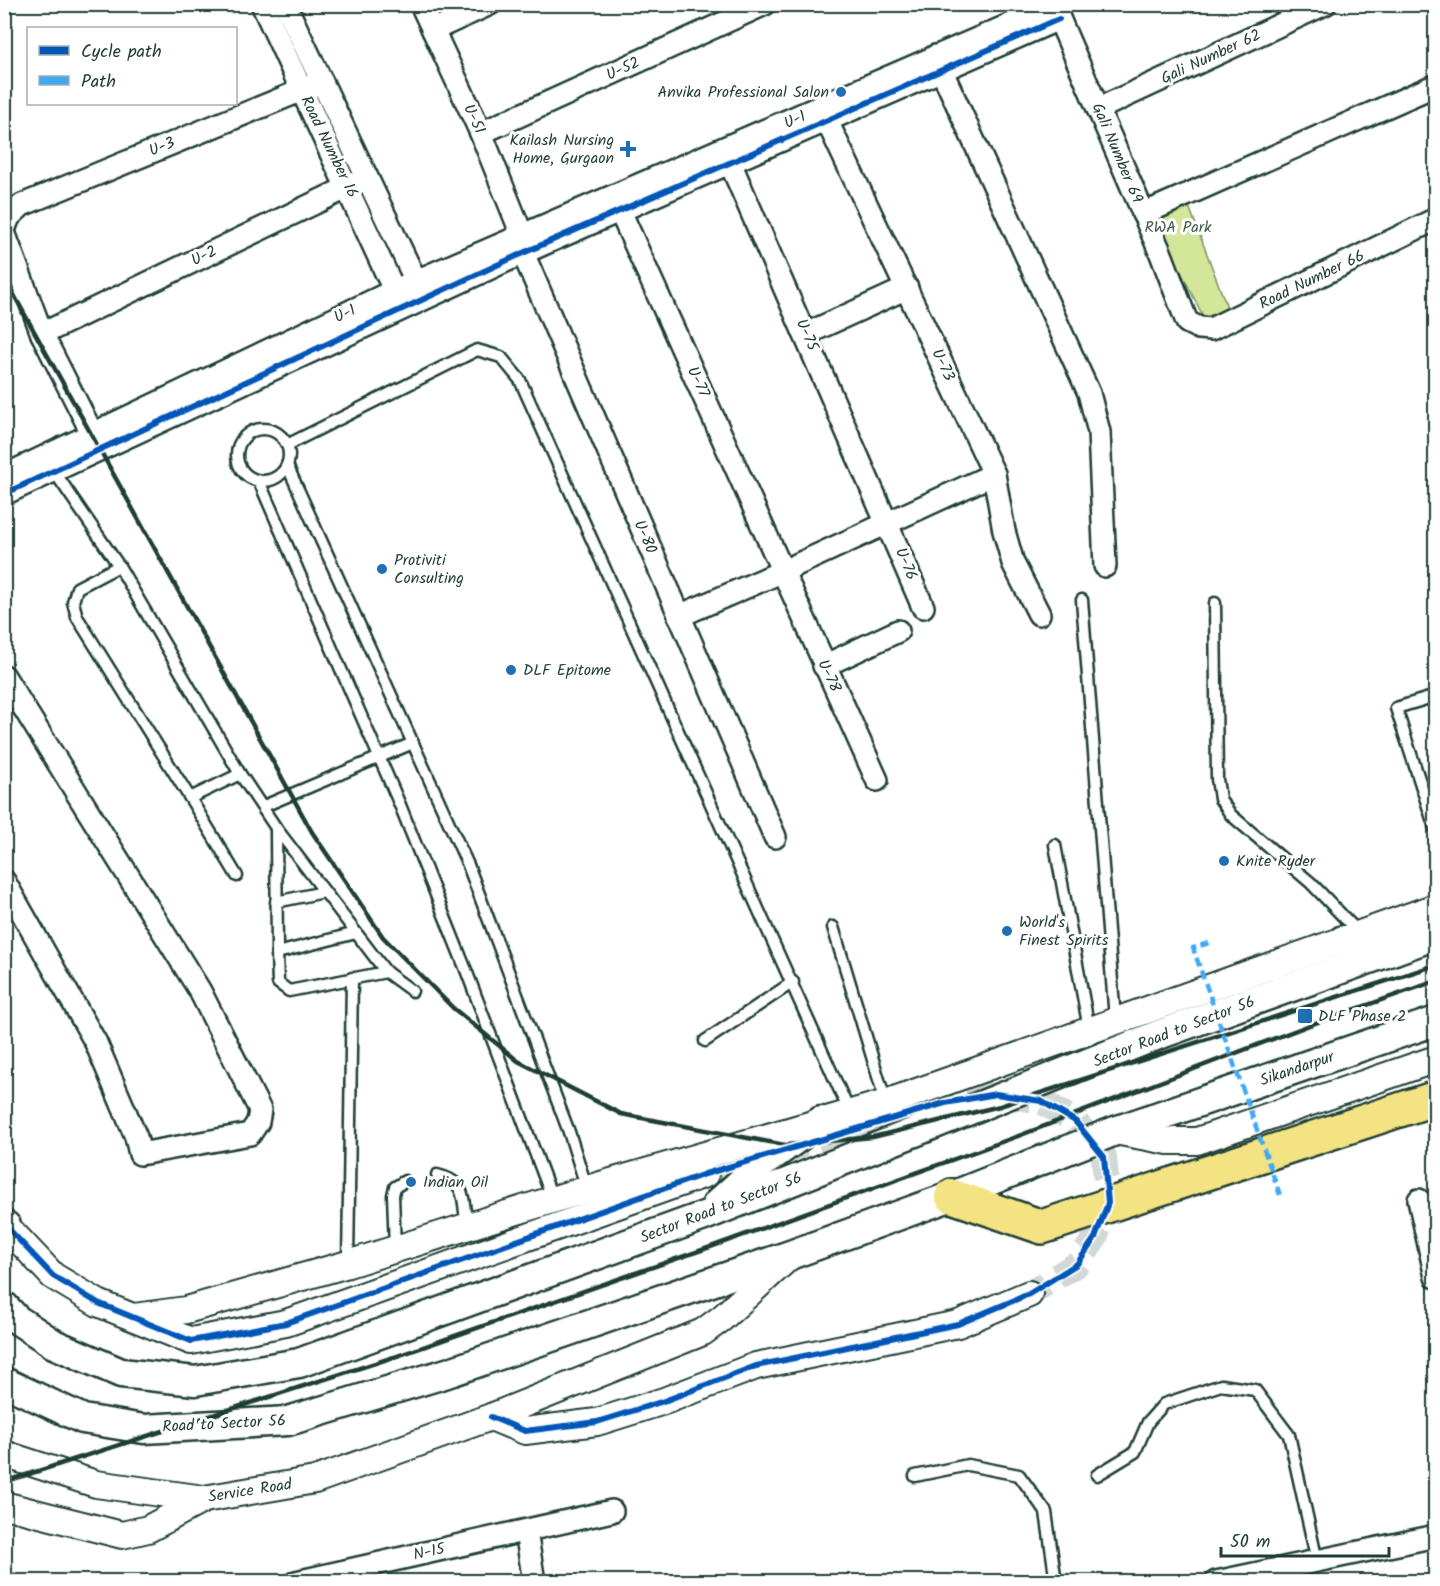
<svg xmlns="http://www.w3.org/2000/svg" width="1440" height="1586" viewBox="0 0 1440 1586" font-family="Kalam,sans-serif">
  <rect width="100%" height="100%" fill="#fff"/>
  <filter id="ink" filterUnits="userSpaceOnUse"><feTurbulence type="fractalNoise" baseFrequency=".0167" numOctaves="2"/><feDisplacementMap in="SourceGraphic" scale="12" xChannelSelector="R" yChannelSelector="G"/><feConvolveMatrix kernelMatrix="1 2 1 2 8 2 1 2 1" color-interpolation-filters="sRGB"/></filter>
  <g filter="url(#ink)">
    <!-- green -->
    <path fill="#d4e69a" stroke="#7a9267" stroke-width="1.5" d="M1187,201l43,114 -21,13 -55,-110z"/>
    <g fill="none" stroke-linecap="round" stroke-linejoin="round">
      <!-- tertiary-tunnel -->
      <path stroke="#d2d8d6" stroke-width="26" stroke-dasharray="26 13" stroke-linecap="butt" d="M705,1174l240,-71 51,-9 45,7 34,20 29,36 4,46 -13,35 -18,26 -48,30"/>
      <!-- service casing -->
      <g stroke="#1f3d34" stroke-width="15">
        <g id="service">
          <circle cx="263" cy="455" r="26"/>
          <path d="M287,445l190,-95 24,7 19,23 330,733"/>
          <path d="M287,465l181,400 101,267 18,57"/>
          <path d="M54,471l65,95 121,208 36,54 110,144 26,19"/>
          <path d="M259,481l141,324 66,165 87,230"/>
          <path d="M119,566l-42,22 -4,14 4,15 113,181 50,-24"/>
          <path d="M1082,600l33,419"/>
          <path d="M1215,603l2,176 3,20 11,16 80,68 49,51"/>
          <path d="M1436,696l-40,12 40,123"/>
          <path d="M190,798l47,78"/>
          <path d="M264,806l149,-63"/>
          <path d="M276,828l1,125 79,-20"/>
          <path d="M1055,845l34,184"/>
          <path d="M276,902l48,-10"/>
          <path d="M833,927l53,176"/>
          <path d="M277,953l1,30 11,8 97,-19"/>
          <path d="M705,1041l88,-59"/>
          <path d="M437,1175c31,7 25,24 30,52"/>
          <path d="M395,1248l-2,-53 2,-8 10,-6"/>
          <path d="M348,1264l4,-286"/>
          <path d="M1097,1475l38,-23 13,-30 16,-18 57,-19 34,5 34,45 28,126"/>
          <path d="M915,1476l53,-11 51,10 27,37 10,70"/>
        </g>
      </g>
      <!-- minor casing -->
      <g stroke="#1f3d34" stroke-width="26">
        <g id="minor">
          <path d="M262,4l138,299"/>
          <path d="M285,4l137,290"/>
          <path d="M421,4l60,129 41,102 1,18 252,584"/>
          <path d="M1054,7l107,247 26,68 12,6 12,1 225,-110"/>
          <path d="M433,30l57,-26"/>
          <path d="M935,56l154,337 10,39 6,134"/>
          <path d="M1098,109l227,-105"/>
          <path d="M827,121l167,353 10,57 9,32 26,51"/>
          <path d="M481,133l284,-129"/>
          <path d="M725,151l198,456"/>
          <path d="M624,198l-4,13 257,569"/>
          <path d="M1143,214l293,-129"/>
          <path d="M4,230l5,-13 13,-12 300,-123"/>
          <path d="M4,232l38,102 51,101"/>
          <path d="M42,334l325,-156"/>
          <path d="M806,334l101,-46"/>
          <path d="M4,476l389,-185 660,-285"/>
          <path d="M4,494l519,-241 536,-234"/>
          <path d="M679,616l102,-44 213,-98"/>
          <path d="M824,666l74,-35"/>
          <path d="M4,676l196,315 60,119 -2,12 -8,12 -110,20 -4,-17 -40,-94 -92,-162"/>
          <path d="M1419,1200l17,77"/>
          <path d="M526,1531l8,51"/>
          <path d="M296,1582l316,-71"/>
          <path d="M1216,1582l220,-46"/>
        </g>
      </g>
      <!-- tertiary casing -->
      <g stroke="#1f3d34" stroke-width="30">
        <g id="tertiary">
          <path d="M1115,1131l53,10h29l239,-82"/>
          <path d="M4,1224l49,52 45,27 93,38 95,-18 419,-149"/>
          <path d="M134,1317l52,-7 162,-46 239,-75 299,-86 550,-196"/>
          <path d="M491,1417l34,14 72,-9 67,-21 92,-35 202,-42 71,-30"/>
          <path d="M4,1454l92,30 108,15 111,-19 176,-63 212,-85 19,-14 68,-62"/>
          <path d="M4,1505l118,30 26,-6 56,-30"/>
        </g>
      </g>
      <!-- secondary casing -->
      <g stroke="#1f3d34" stroke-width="33">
        <g id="secondary">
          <path d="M1343,940l51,10"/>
          <path d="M717,1204l44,-40 60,-43"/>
          <path d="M4,1225l2,1"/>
          <path d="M4,1306l12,13 38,25 67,29 74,8 104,-18 405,-147 454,-181 278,-100"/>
          <path d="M4,1382l79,37 61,10 144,-8 159,-48 343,-118 162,-59 163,-65 321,-110"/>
        </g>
      </g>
      <!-- primary casing -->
      <g stroke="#1f3d34" stroke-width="38">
        <path id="primary" d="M952,1196l90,31 394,-129"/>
      </g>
      <!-- service -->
      <use href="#service" stroke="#fff" stroke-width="10"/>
      <!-- minor -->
      <use href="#minor" stroke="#fff" stroke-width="21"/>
      <!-- tertiary -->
      <use href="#tertiary" stroke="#fff" stroke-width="26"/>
      <!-- secondary -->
      <use href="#secondary" stroke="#fff" stroke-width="28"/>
      <!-- primary -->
      <use href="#primary" stroke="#f4e382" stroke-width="33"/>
      <!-- rail -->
      <g stroke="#1f3d34" stroke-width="4.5">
        <path d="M4,277l308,555 71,105 70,71 65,53 103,53 164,31 88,-8 127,-31 436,-141"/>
        <path d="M4,1482l390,-125 319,-111 308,-111 286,-109 129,-45"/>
      </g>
      <!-- quiet -->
      <path stroke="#3fa9f5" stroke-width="4.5" stroke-dasharray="9 4.5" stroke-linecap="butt" d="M1209,943l-16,5 87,247"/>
      <!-- cycleway casing -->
      <g stroke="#fff" stroke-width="10">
        <g id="cycleway">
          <path d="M4,494l519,-241 536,-234"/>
          <path d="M4,1224l49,52 45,27 93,38 95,-18 419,-149 240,-71 51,-9 45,7 34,20 29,36 4,46 -13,35 -18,26 -48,30 -71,30 -202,42 -92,35 -67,21 -72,9 -34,-14"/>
        </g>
      </g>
      <!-- cycleway -->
      <use href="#cycleway" stroke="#0057b8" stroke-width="6"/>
    </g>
  </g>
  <!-- markers -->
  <g fill="#1f6fb2" stroke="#fff" stroke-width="2">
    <circle cx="841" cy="92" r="6"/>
    <path d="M625 140h6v6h6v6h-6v6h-6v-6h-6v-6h6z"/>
    <circle cx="382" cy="569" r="6"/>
    <circle cx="511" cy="670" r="6"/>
    <circle cx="1224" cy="861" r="6"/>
    <circle cx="1007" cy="931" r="6"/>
    <rect x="1297" y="1008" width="16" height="16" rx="3"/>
    <circle cx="411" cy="1182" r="6"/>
  </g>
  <g text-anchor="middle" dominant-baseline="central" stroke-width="6" stroke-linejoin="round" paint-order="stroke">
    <!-- street labels -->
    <g font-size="16" fill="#1f3d34" stroke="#fff">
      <text transform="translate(1211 57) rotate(-25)">Gali Number 62</text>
      <text transform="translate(623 69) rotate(-24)">U-52</text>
      <text transform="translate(474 119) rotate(65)">U-51</text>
      <text transform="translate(795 120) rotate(-24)">U-1</text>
      <text transform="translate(162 147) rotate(-22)">U-3</text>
      <text transform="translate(329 147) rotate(64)">Road Number 16</text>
      <text transform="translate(1117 153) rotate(67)">Gali Number 69</text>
      <text transform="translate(204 256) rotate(-26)">U-2</text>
      <text transform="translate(1312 280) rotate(-26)">Road Number 66</text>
      <text transform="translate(345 314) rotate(-26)">U-1</text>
      <text transform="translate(807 335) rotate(66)">U-75</text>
      <text transform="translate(943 365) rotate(65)">U-73</text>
      <text transform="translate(698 382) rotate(65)">U-77</text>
      <text transform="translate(645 537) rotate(67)">U-80</text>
      <text transform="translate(906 564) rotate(68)">U-76</text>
      <text transform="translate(829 676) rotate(65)">U-78</text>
      <text transform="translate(1174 1032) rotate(-21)">Sector Road to Sector 56</text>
      <text transform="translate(1297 1069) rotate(-19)">Sikandarpur</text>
      <text transform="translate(721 1208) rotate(-21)">Sector Road to Sector 56</text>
      <text transform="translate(224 1424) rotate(-3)">Road to Sector 56</text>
      <text transform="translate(250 1491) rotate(-9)">Service Road</text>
      <text transform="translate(429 1552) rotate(-12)">N-15</text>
    </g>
    <!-- poi labels -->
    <g font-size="16" fill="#1f3d34" stroke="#fff" text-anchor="start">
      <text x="829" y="92" text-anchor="end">Anvika Professional Salon</text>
      <text x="614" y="140" text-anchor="end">Kailash Nursing<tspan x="614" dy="18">Home, Gurgaon</tspan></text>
      <text x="394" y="560">Protiviti<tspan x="394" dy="18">Consulting</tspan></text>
      <text x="523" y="670">DLF Epitome</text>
      <text x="1236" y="861">Knite Ryder</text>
      <text x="1019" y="922">World's<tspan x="1019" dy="18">Finest Spirits</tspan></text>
      <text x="1318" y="1016">DLF Phase 2</text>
      <text x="423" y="1182">Indian Oil</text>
    </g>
    <!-- park labels -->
    <g font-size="16" fill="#435f48" stroke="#fff">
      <text x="1178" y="227">RWA Park</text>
    </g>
  </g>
  <!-- margin -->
  <rect width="1440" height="1586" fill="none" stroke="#fff" stroke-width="24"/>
  <rect x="12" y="12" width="1416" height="1562" fill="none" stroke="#1f3d34" stroke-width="2" filter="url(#ink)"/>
  <!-- legend -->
  <rect x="27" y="27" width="210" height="78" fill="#ffffff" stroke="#a5b1ae" stroke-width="1.5"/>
  <rect x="39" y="46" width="30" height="9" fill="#0057b8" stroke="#a5b1ae" stroke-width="1.5"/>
  <text x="81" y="57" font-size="18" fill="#1f3d34">Cycle path</text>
  <rect x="39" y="76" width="30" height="9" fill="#3fa9f5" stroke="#a5b1ae" stroke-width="1.5"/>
  <text x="81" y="87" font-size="18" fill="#1f3d34">Path</text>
  <!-- scale -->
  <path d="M1221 1547v9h168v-9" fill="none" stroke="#1f3d34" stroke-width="3"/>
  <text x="1230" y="1547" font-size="18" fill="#1f3d34" stroke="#ffffff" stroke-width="4.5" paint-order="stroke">50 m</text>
</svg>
